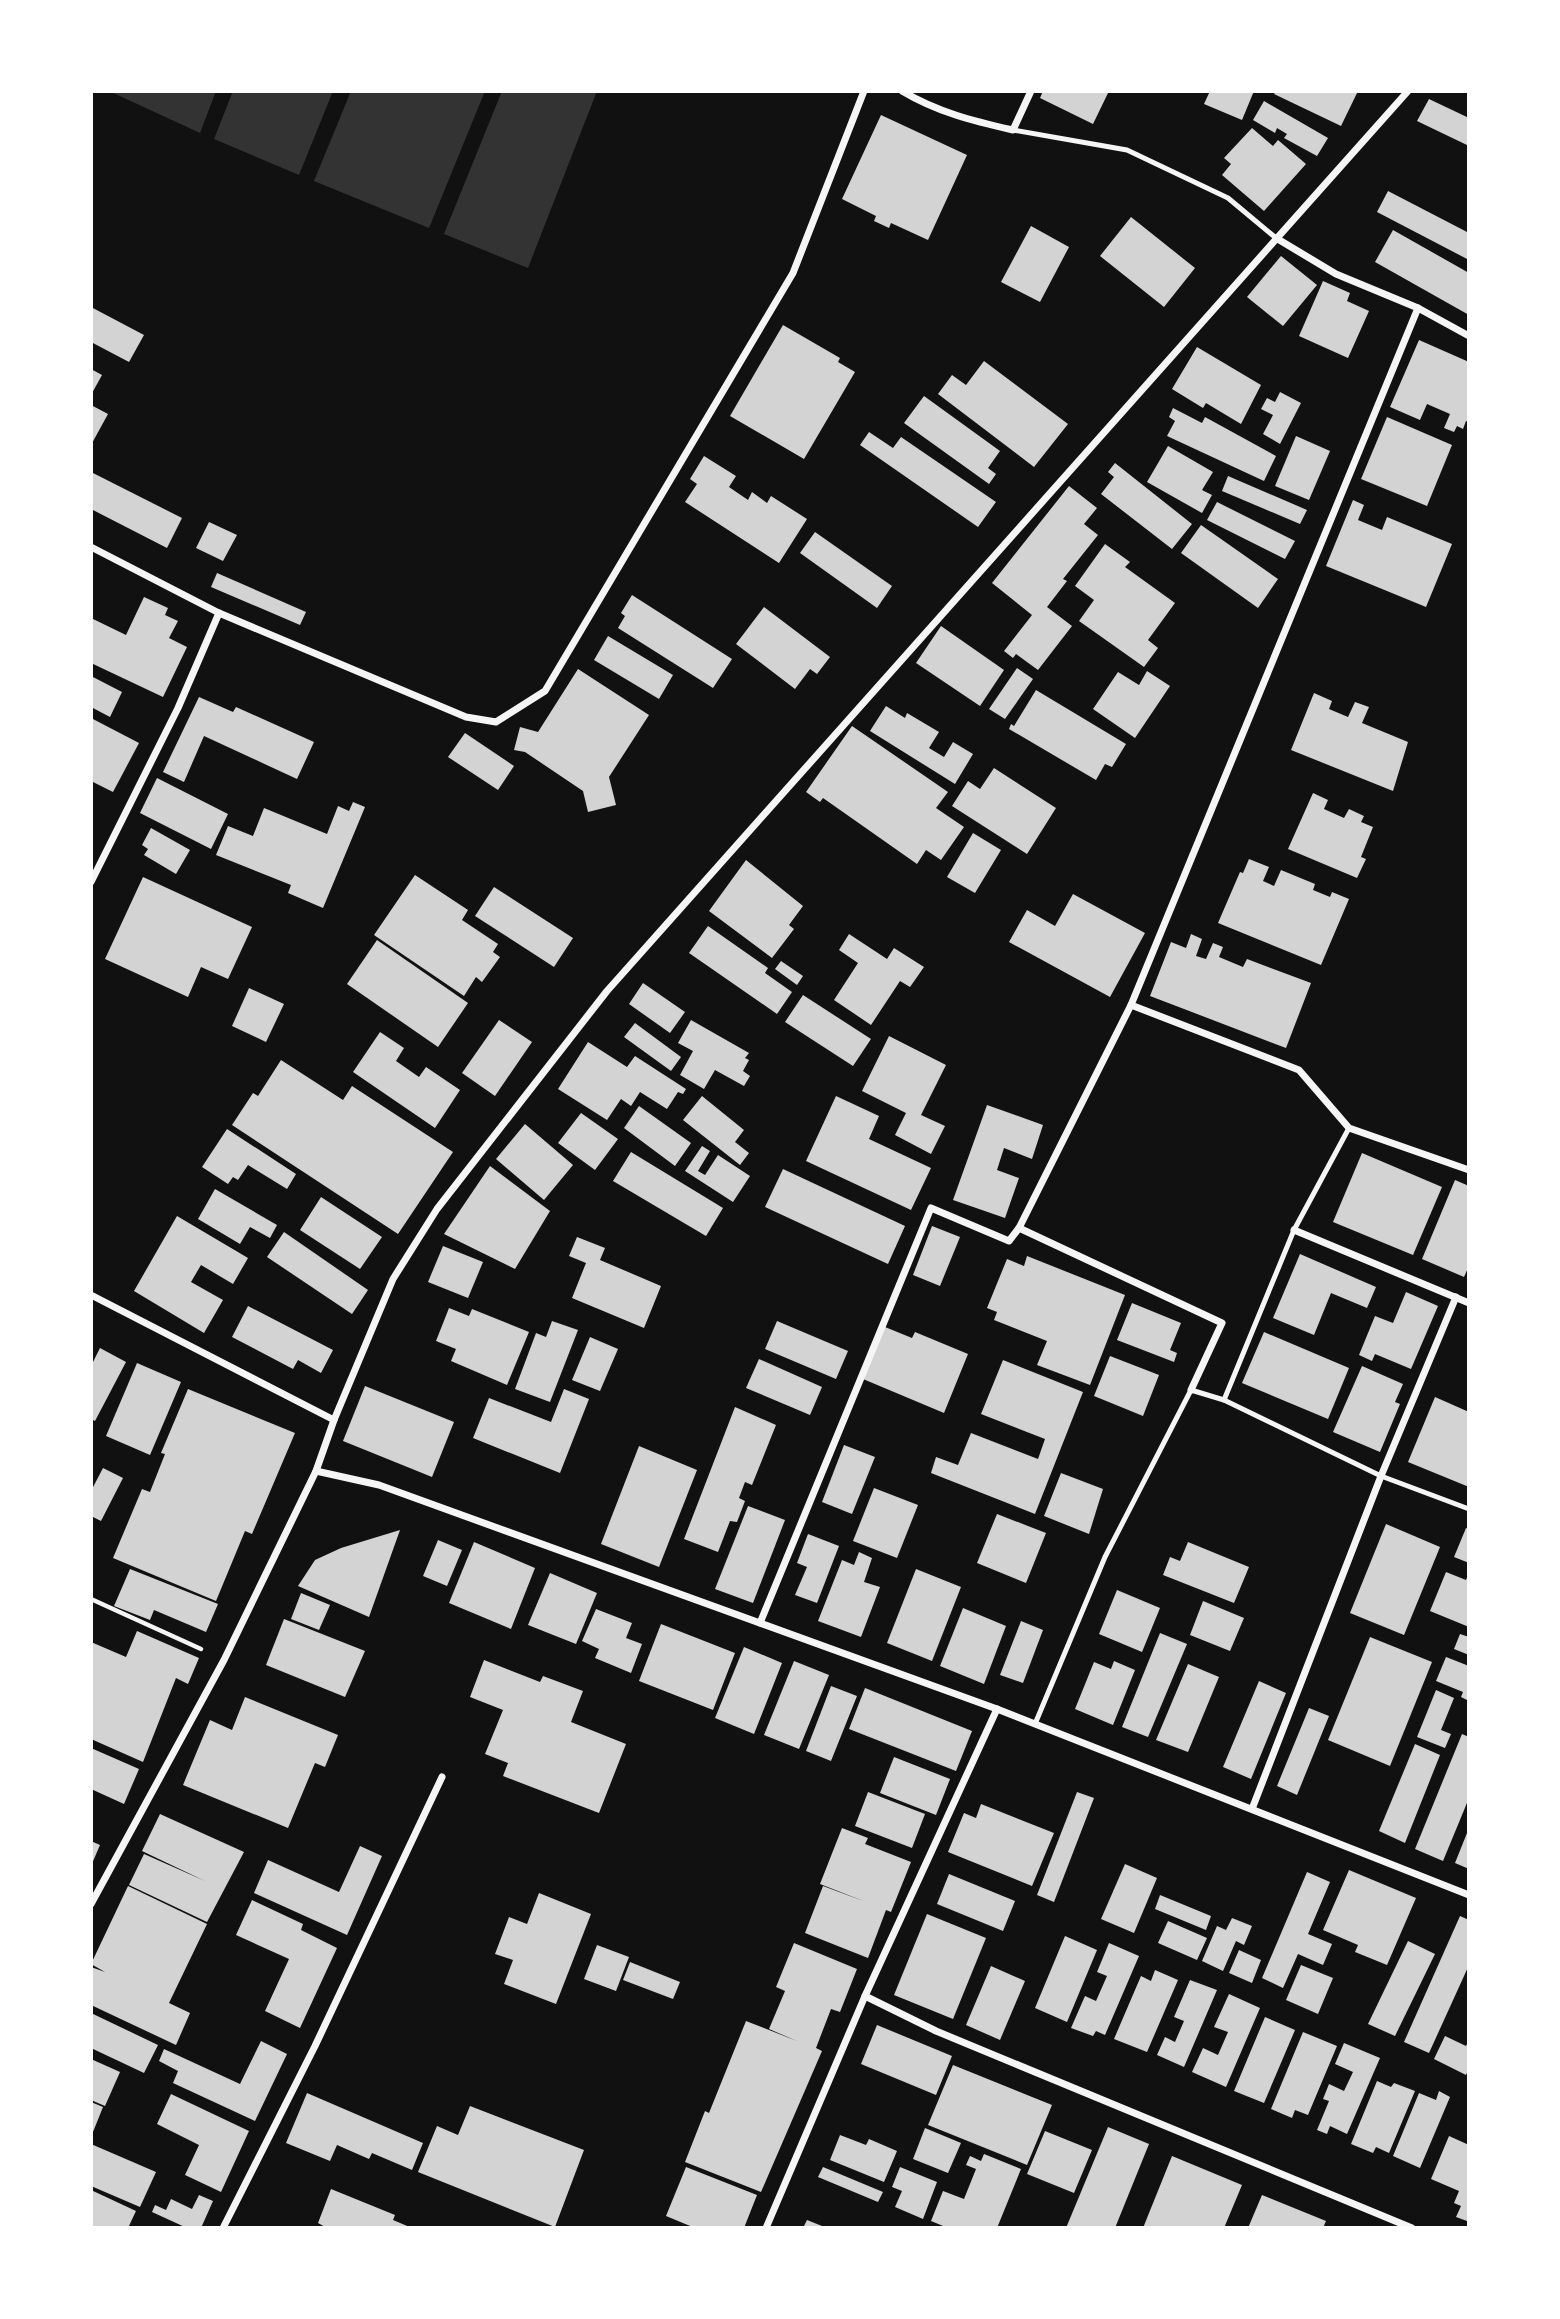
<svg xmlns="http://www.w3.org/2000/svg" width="1560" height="2319" viewBox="0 0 1560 2319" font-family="'Titillium Web',sans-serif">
  <rect width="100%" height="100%" fill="#111"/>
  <!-- water -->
  <g fill="#333">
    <path d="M109,91h107l-16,42z"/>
    <path d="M233,91h100l-34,84 -85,-36z"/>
    <path d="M351,91h134l-56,137 -115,-47z"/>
    <path d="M502,91h95l-69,177 -84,-34z"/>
  </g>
  <!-- building -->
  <g fill="#d3d3d3">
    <path d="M1043,91h66l-16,33 -53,-26z"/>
    <path d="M1210,91h44l-12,29 -38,-16z"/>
    <path d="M1276,91h82l-17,35 -67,-32z"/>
    <path d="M1429,99l40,19v28l-52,-25z"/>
    <path d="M1264,101l64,37 -11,18 -33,-18 3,-4 -10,-6 -2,5 -22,-13z"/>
    <path d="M881,115l86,40 -39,85 -37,-17 -2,5 -15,-7 2,-5 -34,-17z"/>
    <path d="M1252,128l21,18 5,-6 28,24 -42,47 -42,-36 9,-11 -7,-6z"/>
    <path d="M1388,191l81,42v27l-92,-48z"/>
    <path d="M1131,217l64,51 -31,39 -64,-51z"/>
    <path d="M1031,226l38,21 -29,55 -39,-20z"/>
    <path d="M1393,230l76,43v42l-94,-53z"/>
    <path d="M1281,256l36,29 -34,41 -36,-29z"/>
    <path d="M1323,281l27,12 -3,8 22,10 -21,47 -49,-22z"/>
    <path d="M91,307l53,28 -15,27 -38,-20z"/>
    <path d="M783,325l57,33 -2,4 17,10 -51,87 -74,-43z"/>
    <path d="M1419,340l50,22v60l-3,-1 -3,8 -6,-3 -3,6 -10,-4 6,-14 -23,-10 -7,16 -30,-13z"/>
    <path d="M1197,347l64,38 -20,39 -35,-21 -3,5 -31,-19z"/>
    <path d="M984,361l84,63 -34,43 -96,-73 14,-19 14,10z"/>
    <path d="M91,369l11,6 -11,20z"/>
    <path d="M1280,392l21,11 -21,41 -17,-10 10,-19 -12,-6 6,-11 8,4z"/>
    <path d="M924,396l76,55 -12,17 8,6 -7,10 -85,-61z"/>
    <path d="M91,405l17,9 -17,31z"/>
    <path d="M1173,408l29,15 3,-6 71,39 -12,25 -97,-45 8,-15 -6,-4z"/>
    <path d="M1387,417l65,28 -25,61 -66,-27z"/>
    <path d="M869,432l24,16 8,-11 95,65 -18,25 -118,-82z"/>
    <path d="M1296,436l34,15 -21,49 -34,-14z"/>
    <path d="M1168,446l45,26 -11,18 10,5 -10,18 -55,-31z"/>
    <path d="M704,456l32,20 -7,11 19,13 4,-8 15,11 4,-7 36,23 -28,44 -94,-61 12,-18 -7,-5z"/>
    <path d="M1115,463l77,61 -20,25 -71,-55 13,-17 -6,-5z"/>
    <path d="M91,472l91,46 -15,30 -76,-39z"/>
    <path d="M1228,476l79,34 -7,14 -78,-33z"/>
    <path d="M1069,486l28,22 -13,16 14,11 -35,44 4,2 -20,26 25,19 -34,44 -22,-16 -3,4 -9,-7 28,-36 -40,-32z"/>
    <path d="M1353,500l11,5 -6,15 24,10 5,-13 65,27 -26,63 -100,-41z"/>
    <path d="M1217,502l78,39 -10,18 -78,-39z"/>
    <path d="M209,522l28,13 -14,26 -27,-13z"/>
    <path d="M1201,525l77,54 -20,29 -77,-55z"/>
    <path d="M815,532l77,54 -15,22 -77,-55z"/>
    <path d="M1105,544l25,18 -5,5 50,36 -27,37 10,8 -14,19 -65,-46 15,-21 -19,-14z"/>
    <path d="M217,573l89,39 -6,13 -89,-38z"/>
    <path d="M632,595l100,64 -19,29 -95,-60 7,-12 -4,-3z"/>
    <path d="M144,597l24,11 -3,7 13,6 -9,17 18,9 -24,50 -72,-34v-45l35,17z"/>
    <path d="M764,607l66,50 -13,17 -7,-5 -15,20 -59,-45z"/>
    <path d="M941,626l63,44 -24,36 -64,-43z"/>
    <path d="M608,636l65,39 -14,24 -65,-39z"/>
    <path d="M1017,668l16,11 -28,40 -16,-10z"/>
    <path d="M578,669l71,46 -40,62 7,28 -28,7 -5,-21 -58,-39 -11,-2 6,-23 18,5z"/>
    <path d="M1147,671l23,15 -35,52 -42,-29 25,-37 21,13z"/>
    <path d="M91,676l31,16 -12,25 -19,-10z"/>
    <path d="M1036,690l90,54 -14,23 -7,-3 -9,16 -87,-51 2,-5 3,2z"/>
    <path d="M1314,693l18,8 -3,8 19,8 7,-15 14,5 -7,16 46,19 -15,49 -102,-41z"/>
    <path d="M199,697l34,15 3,-5 78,35 -17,37 -93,-43 -20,46 -21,-10z"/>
    <path d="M886,706l19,12 2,-5 32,19 -10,16 15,9 9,-15 20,12 -18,30 -85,-53z"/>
    <path d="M91,718l48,25 -26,49 -22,-11z"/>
    <path d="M852,726l96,66 -12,16 28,19 -23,33 -15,-10 -9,14 -94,-66 -3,4 -14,-10z"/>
    <path d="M465,733l49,33 -16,24 -50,-33z"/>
    <path d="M994,768l62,40 -29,46 -75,-48 16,-25 12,8z"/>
    <path d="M157,778l71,36 -17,35 -71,-36z"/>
    <path d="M1313,793l15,7 -4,9 20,9 5,-9 15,7 -3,6 12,5 -12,30 5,2 -9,19 -69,-29z"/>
    <path d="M353,802l12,5 -42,101 -35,-15 3,-8 -75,-30 12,-29 25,10 11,-28 63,26 11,-28 11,5z"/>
    <path d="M151,828l39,22 -14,24 -32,-19 4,-6 -6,-4z"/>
    <path d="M973,833l28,17 -26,43 -28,-16z"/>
    <path d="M1249,859l20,8 -6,14 11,5 7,-16 34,14 -2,6 17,7 2,-5 17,7 -28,66 -103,-42 22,-51 3,1z"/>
    <path d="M746,860l57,46 -14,19 5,4 -22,29 -63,-47z"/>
    <path d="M415,875l53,35 -6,10 36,24 -5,8 7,5 -18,25 -6,-5 -12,19 -90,-61z"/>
    <path d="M143,877l109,50 -24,52 -27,-12 -13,30 -83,-38z"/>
    <path d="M494,887l79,51 -19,29 -79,-51z"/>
    <path d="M1073,894l72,39 -35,64 -101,-55 18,-32 28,16z"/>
    <path d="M708,926l60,42 -3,5 27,19 -15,22 -88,-61z"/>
    <path d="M849,934l38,25 7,-11 30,19 -14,20 -10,-6 -29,44 -37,-25 24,-37 -19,-13z"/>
    <path d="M1191,934l11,5 -6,17 10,3 7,-16 10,4 -4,10 24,10 4,-8 64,24 -25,65 -136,-52 21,-54 15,6z"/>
    <path d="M377,940l91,63 -30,44 -91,-63z"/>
    <path d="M781,961l22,15 -6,9 -22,-16z"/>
    <path d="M643,983l42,29 -15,21 -41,-29z"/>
    <path d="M249,988l35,16 -18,38 -34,-16z"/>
    <path d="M803,995l68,44 -18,27 -68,-44z"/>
    <path d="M499,1020l33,22 -37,54 -33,-23z"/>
    <path d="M691,1020l58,33 -4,5 4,2 -6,11 7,5 -6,10 -29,-16 -11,19 -24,-14 13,-24 -15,-8z"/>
    <path d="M635,1023l46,34 -10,14 -47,-34z"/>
    <path d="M380,1032l24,16 -8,13 23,16 7,-10 34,23 -25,38 -82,-56z"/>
    <path d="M889,1036l57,29 -25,50 24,11 -14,28 -36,-19 11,-22 -44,-22z"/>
    <path d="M588,1042l39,25 8,-11 51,33 -3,5 -5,-2 -11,17 -27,-17 -9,14 -10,-7 -14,21 -49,-31z"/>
    <path d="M281,1060l62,40 9,-14 101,66 -55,82 -166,-109 21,-32 5,3z"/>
    <path d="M702,1096l42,34 -9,12 14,11 -9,12 -57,-45z"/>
    <path d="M836,1096l43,20 -10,23 62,29 -20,42 -105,-49z"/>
    <path d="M987,1105l56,20 -11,34 -28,-11 -7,22 22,8 -14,40 -52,-18z"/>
    <path d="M639,1106l52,37 -16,23 -51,-38z"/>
    <path d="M581,1113l37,26 -23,31 -37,-27z"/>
    <path d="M525,1124l48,41 -29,35 -48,-41z"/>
    <path d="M227,1129l69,45 -9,15 -39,-24 -10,15 -5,-3 -5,7 -26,-17z"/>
    <path d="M702,1146l8,5 -12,20 7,4 13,-20 32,21 -17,26 -48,-31z"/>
    <path d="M631,1152l92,56 -17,28 -93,-55z"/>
    <path d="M1362,1153l80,34 -29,68 -80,-33z"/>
    <path d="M490,1166l60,45 -35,58 -71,-35z"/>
    <path d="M783,1169l122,57 -17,38 -123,-57z"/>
    <path d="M1455,1180l14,6v80l-5,11 -42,-18z"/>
    <path d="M215,1189l62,36 -7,13 -20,-11 -10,17 -42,-25z"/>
    <path d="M321,1197l61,40 -22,32 -60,-39z"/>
    <path d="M177,1216l71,42 -15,26 -32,-19 -10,17 32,18 -19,33 -70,-42z"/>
    <path d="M932,1226l28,11 -20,49 -27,-11z"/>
    <path d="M284,1232l84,58 -16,24 -85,-57z"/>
    <path d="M577,1237l28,11 -5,12 61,26 -17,42 -72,-30 14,-35 -17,-7z"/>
    <path d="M443,1246l40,16 -15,36 -40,-16z"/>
    <path d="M1300,1254l76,33 -9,21 -36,-15 -17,42 -41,-17z"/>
    <path d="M1027,1256l98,39 -35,90 -53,-20 10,-24 -53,-21 3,-8 -10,-4 20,-49 17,7z"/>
    <path d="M1406,1292l32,14 -27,63 -36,-15 -3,7 -13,-6 16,-39 18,7z"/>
    <path d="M1132,1303l49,20 -11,27 7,3 -3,9 -57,-22z"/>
    <path d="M248,1306l85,44 -12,23 -23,-13 -5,9 -61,-32z"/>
    <path d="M449,1308l20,8 3,-7 57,23 -22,53 -56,-24 5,-12 -20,-8z"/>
    <path d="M552,1321l26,9 -28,72 -35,-13 21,-56 10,4z"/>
    <path d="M777,1321l71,30 -12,28 -71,-30z"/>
    <path d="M885,1327l27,11 3,-6 53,22 -24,59 -81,-34z"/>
    <path d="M1264,1332l85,36 -21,51 -86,-36z"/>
    <path d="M590,1337l28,12 -18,42 -28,-11z"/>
    <path d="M100,1348l26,14 -31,59 -4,-2v-53z"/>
    <path d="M1110,1356l49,19 -16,41 -49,-20z"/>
    <path d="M759,1359l63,28 -12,28 -64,-27z"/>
    <path d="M1003,1360l80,32 -48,122 -104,-41 5,-16 22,8 13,-32 67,26 7,-20 -64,-25z"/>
    <path d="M137,1363l44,19 -31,73 -44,-19z"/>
    <path d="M1362,1366l41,18 -8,18 5,2 -20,48 -47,-20z"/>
    <path d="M365,1386l89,36 -22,55 -89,-36z"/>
    <path d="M188,1389l107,44 -43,101 -7,-3 -29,70 -103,-43 29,-69 8,3 15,-38 -4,-1z"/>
    <path d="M564,1389l25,10 -29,74 -87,-35 16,-40 62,24z"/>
    <path d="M1435,1397l34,15v75l-61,-25z"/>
    <path d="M735,1407l41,18 -24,60 -7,-3 -6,16 6,3 -8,21 -7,-1 -12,31 -34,-13z"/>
    <path d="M844,1445l31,12 -23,57 -30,-12z"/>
    <path d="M639,1446l58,24 -38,97 -58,-23z"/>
    <path d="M103,1468l20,10 -22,43 -10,-5v-25z"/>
    <path d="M1061,1473l42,16 -14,45 -45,-18z"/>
    <path d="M874,1488l44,17 -21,53 -44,-17z"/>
    <path d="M748,1506l37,14 -32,83 -38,-14z"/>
    <path d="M997,1514l49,19 -20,50 -49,-20z"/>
    <path d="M1386,1524l54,23 -36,88 -54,-22z"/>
    <path d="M1466,1528l3,1v34l-15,-6z"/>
    <path d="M400,1530l-31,87 -71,-31 17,-26 26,-12z"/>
    <path d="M808,1534l31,12 -22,57 -22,-8 12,-28 -10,-4z"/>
    <path d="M438,1540l24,10 -15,36 -24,-10z"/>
    <path d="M474,1542l61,26 -24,61 -62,-26z"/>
    <path d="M1188,1542l61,25 -15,36 -71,-28 7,-18 10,4z"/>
    <path d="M859,1552l13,6 -8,24 16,5 -19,50 -43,-16 24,-61 12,5z"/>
    <path d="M130,1569l88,35 -12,28 -52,-22 -4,10 -36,-14z"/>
    <path d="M916,1569l45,18 -29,74 -45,-18z"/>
    <path d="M1446,1572l20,8 3,-7v54l-39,-16z"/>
    <path d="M550,1573l47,20 -21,51 -48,-19z"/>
    <path d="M1117,1590l43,18 -18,44 -43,-18z"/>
    <path d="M301,1593l29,12 -11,25 -28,-11z"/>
    <path d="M1203,1601l41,17 -14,33 -40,-16z"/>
    <path d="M963,1608l43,18 -22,58 -44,-18z"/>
    <path d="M596,1609l36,14 -6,15 16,6 -11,29 -36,-15 4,-9 -17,-8z"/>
    <path d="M284,1619l81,32 -20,46 -79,-32z"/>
    <path d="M1021,1621l22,9 -20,53 -23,-8z"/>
    <path d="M661,1624l74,29 -22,57 -74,-29z"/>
    <path d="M137,1631l62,27 -11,26 -12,-6 -33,84 -52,-23v-97l35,15z"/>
    <path d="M1160,1633l27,11 -39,93 -26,-10z"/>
    <path d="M1460,1634l9,3v18l-15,-6z"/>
    <path d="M1370,1637l62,25 -42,104 -62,-26z"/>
    <path d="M744,1647l38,16 -28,71 -39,-16z"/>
    <path d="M1446,1657l23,9v35l-8,-4 2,-5 -27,-11z"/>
    <path d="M484,1660l56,22 3,-6 40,15 -12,31 55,22 -27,69 -96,-37 5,-13 -23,-9 18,-44 -33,-13z"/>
    <path d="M794,1661l35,14 -30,74 -35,-14z"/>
    <path d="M1114,1661l21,9 -22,55 -38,-16 19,-47 17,7z"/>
    <path d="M1188,1664l31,13 -31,75 -32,-12z"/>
    <path d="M1259,1681l27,12 -35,86 -28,-12z"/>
    <path d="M831,1686l26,10 -26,65 -25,-10z"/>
    <path d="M865,1688l107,43 -16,40 -107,-42z"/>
    <path d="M1436,1690l18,8 -13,32 10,4 -6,14 -28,-11z"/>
    <path d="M245,1697l93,38 -13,32 -10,-4 -27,65 -105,-43 27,-65 22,10z"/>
    <path d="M1309,1708l20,8 -32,79 -20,-9z"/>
    <path d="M1462,1734l7,3v61l-26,63 -28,-12z"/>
    <path d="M1415,1744l25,11 -35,88 -26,-12z"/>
    <path d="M91,1748l48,21 -15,35 -33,-15z"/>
    <path d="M894,1757l56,22 -14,36 -56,-22z"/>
    <path d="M868,1792l57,22 -13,34 -57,-22z"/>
    <path d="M1077,1792l17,6 -40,104 -17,-7z"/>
    <path d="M981,1804l73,29 -22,53 -84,-34 16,-39 12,5z"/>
    <path d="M160,1814l84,38 -37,70 -78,-37 15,-31 61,27 -63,-30z"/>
    <path d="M842,1828l26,10 -3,6 46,18 -20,50 -5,-2 -18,48 -63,-25 18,-47 43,16 -46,-18z"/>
    <path d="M1469,1828v41l-14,-6z"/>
    <path d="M91,1841l9,4 -9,21z"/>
    <path d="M360,1846l22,10 -35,79 -93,-42 14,-33 71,32z"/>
    <path d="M1125,1864l32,14 -23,55 -33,-14z"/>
    <path d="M1349,1870l67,28 -29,67 -32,-13 3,-7 -35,-15z"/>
    <path d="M1307,1872l23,10 -22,52 24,10 -9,21 -25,-11 -15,34 -21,-10z"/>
    <path d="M949,1874l66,27 -12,30 -66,-27z"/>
    <path d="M128,1886l79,38 -38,79 21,10 -14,32 -85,-40v-38l14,5 -14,-8z"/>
    <path d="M539,1893l52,21 -35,90 -52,-20 9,-24 -18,-6 14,-37 18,7z"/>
    <path d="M1160,1895l51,21 -5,14 -51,-21z"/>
    <path d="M252,1900l51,24 -2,6 36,18 -37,80 -35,-17 24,-52 -53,-24z"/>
    <path d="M927,1914l59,24 -33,81 -59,-24z"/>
    <path d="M1460,1916l9,4v45l-40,88 -25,-11z"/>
    <path d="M1232,1918l20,8 -8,19 -8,-4 -13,30 -21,-10 15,-35 9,4z"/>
    <path d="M1168,1921l39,17 -10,22 -39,-17z"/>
    <path d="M1065,1936l32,14 -30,72 -32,-14z"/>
    <path d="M1408,1941l27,13 -40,82 -27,-12z"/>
    <path d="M794,1943l63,26 -17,43 -9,-3 -15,39 6,3 -61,141 -76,-30 20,-51 4,2 37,-92 51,20 -28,-12 16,-38 -9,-4z"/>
    <path d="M1109,1943l30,13 -34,79 -9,-4 -3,5 -22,-8 14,-32 11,5 11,-25 -10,-4z"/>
    <path d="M597,1945l32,12 -13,34 -32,-12z"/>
    <path d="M1239,1950l22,10 -9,23 -23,-10z"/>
    <path d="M630,1962l50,20 -7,17 -50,-19z"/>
    <path d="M1301,1965l32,13 -15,36 -32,-14z"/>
    <path d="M991,1966l34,15 -25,59 -34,-15z"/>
    <path d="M1155,1970l23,10 -31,72 -33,-13 27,-63 10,5z"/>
    <path d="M1190,1980l27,10 -33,77 -27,-12 8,-18 10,5 9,-21 -10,-4z"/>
    <path d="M1229,1994l31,14 -34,79 -34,-15 11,-24 15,7 10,-23 -14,-5z"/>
    <path d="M91,2013l67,32 -14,28 -53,-25z"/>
    <path d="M1265,2017l30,13 -31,73 -30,-12z"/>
    <path d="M877,2025l75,31 -16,39 -75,-31z"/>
    <path d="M1303,2032l34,14 -29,69 -13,-5 -3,8 -21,-9z"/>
    <path d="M1445,2036l21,10 3,-6v28l-3,7 -32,-16z"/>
    <path d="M261,2041l26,13 -32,67 -82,-38 5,-12 -19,-10 5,-12 76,35z"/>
    <path d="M1344,2043l36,15 -33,76 -17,-8 -3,8 -10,-4 12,-29 -6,-2 6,-15 15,7 9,-19 -18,-8z"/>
    <path d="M91,2059l29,13 -15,34 -14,-6z"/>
    <path d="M953,2065l99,40 -25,60 -99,-40z"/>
    <path d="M1377,2081l14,6 3,-4 21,8 -26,62 -13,-6 -3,6 -22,-9z"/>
    <path d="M1439,2091l11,6 -30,71 -27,-12 26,-63 17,7z"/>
    <path d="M307,2093l116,50 -11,27 -40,-17 -3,6 -32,-14 -7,16 -44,-18z"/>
    <path d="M171,2094l78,37 -28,61 -36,-17 14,-30 -42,-21z"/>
    <path d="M91,2102l12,5 -12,30z"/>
    <path d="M470,2106l114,44 -29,77 -137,-55 19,-46 21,9z"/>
    <path d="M1108,2127l41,17 -34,84h-49z"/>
    <path d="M925,2128l36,15 -13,30 -35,-14z"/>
    <path d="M1045,2131l47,19 -18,43 -47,-19z"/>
    <path d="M840,2135l26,10 3,-6 28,12 -13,31 -54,-22z"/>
    <path d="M1449,2136l20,9 -2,76 -11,-4 5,-11 -7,-3 5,-12 -28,-12z"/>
    <path d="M91,2144l65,28 -16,35 -49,-21z"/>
    <path d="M984,2154l37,15 -24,59h-49l-17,-7 12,-30 21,8 12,-30 -10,-4 4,-9 11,5z"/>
    <path d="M1172,2156l70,29 -18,43h-81z"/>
    <path d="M686,2167l71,28 -13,33h-49l-29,-12z"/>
    <path d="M823,2167l60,25 -5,10 -60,-25z"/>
    <path d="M900,2167l37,15 -14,37 -28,-12 7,-16 -10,-4z"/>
    <path d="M331,2189l64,26 -2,5 19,8h-85l-9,-5z"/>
    <path d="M91,2190l45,21 -8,17h-37z"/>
    <path d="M199,2195l14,6 -12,27h-14l-35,-16 3,-7 11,5 5,-11 21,10z"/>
    <path d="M1262,2195l64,26 -3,7h-75z"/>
    <path d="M807,2220l20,8h-24z"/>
  </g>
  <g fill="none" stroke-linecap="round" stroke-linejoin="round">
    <!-- path -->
    <path stroke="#f5f5f5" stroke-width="4.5" d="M91,1599l110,50"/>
    <!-- service -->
    <g stroke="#f5f5f5" stroke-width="5">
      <path d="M1013,130l114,20 101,48 48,40"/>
      <path d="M1224,1400l157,76 88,33"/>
      <path d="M1035,1724l70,-167 86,-167 33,10 70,-170 55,-102"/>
    </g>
    <!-- minor -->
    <g stroke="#f5f5f5" stroke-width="7">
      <path d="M902,91c35,21 71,30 111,39l18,-39"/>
      <path d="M1276,238l60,36 82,34 51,28"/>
      <path d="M1418,308l-287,697 168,65 50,58 120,42"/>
      <path d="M91,547l128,66 247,104 30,5 49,-31 248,-418 71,-182"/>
      <path d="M91,882l87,-174 41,-95"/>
      <path d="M1019,1228l203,95 -31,67"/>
      <path d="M1294,1230l175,73"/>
      <path d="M91,1295l243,125"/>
      <path d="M316,1471l63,14 618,224 472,186"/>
      <path d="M760,1623l171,-415 78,33 10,-13 112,-223"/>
      <path d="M1252,1809l129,-333 75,-179"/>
      <path d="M91,1904l133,-244 92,-189 18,-51 59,-141 44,-70 170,-218 801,-900"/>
      <path d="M865,1996l71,35 476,197"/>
      <path d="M223,2228l92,-182 127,-269"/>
      <path d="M766,2228l99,-232 132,-287"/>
    </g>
  </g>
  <!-- border -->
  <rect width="1560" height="2319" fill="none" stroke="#ffffff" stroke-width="186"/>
</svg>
